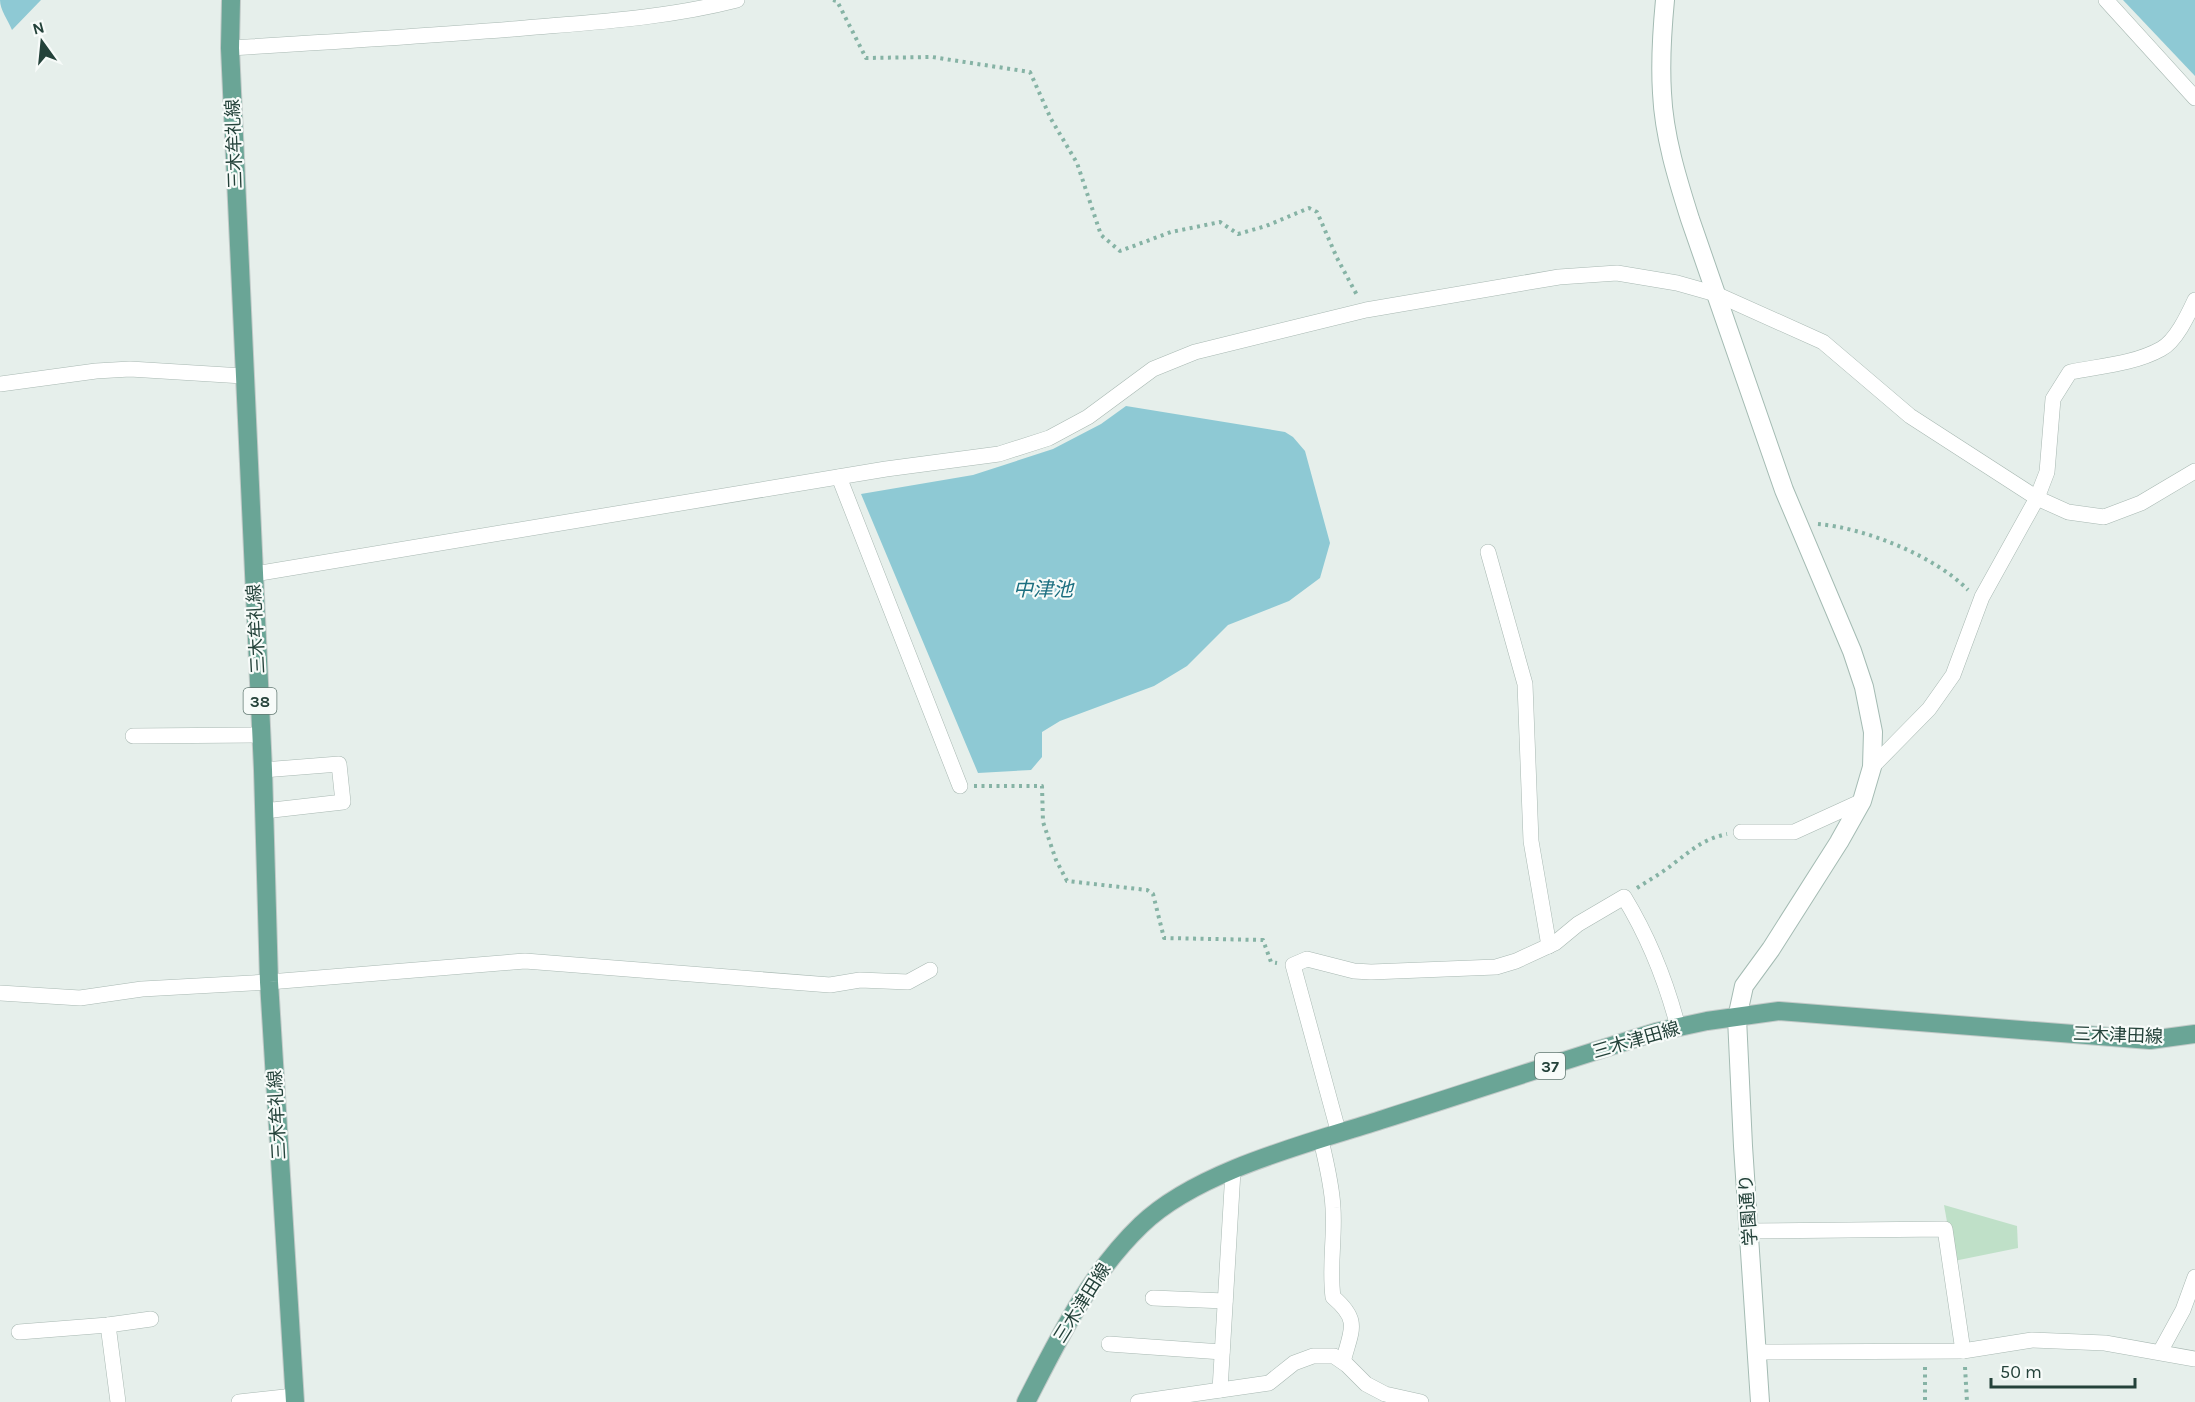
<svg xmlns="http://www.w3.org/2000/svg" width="2195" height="1402" viewBox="0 0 2195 1402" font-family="Karla,'Noto Sans JP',sans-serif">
  <rect width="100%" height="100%" fill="#e6efeb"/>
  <!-- green -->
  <path fill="#bfe0c8" d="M1944,1205l73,21 1,22 -64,13z"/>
  <!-- water -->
  <g fill="#8ec9d4">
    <path d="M0,0h41l-29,30c-4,-10 -12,-20 -12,-30z"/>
    <path d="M2123,0h72v76z"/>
    <path d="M1126,406l159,26 8,5 12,14 25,92 -10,35 -31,23 -61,24 -41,41 -33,20 -94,35 -18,11v25l-11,13 -53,3 -117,-279 112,-19 80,-26 48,-25z"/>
  </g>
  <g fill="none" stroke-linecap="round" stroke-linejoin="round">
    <!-- street casing -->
    <g stroke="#a8b8b2" stroke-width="16">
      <g id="street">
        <path d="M2106,0l89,98"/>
        <path d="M230,48c98,-6 197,-12 295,-20 71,-6 142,-10 212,-28"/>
        <path d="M0,384l96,-13 34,-2 113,7"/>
        <path d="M839,477l121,309"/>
        <path d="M1488,552l37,132 6,157 18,105"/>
        <path d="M254,574l632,-105 113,-15 50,-16 39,-21 65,-48 42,-17 171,-42 193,-33 58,-4 60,10 39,11 107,48 87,74 127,82 31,14 36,5 37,-14 54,-32"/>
        <path d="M133,736l128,-1"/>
        <path d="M1872,767l57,-58 24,-34 29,-78 55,-99 10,-26 6,-73 17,-27c30,-6 64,-8 91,-23 15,-8 27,-34 34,-49"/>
        <path d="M263,770l76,-6 4,38 -79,9"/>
        <path d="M1741,832h53l68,-31"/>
        <path d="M0,993l80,5 62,-9 127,-7 256,-21 305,24 30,-5 48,2 22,-12"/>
        <path d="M1339,1134l-46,-169 14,-6 47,12 17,1 125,-5 20,-6 39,-18 23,-19 46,-27c25,41 42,84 54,130"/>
        <path d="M1321,1140c5,22 11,45 12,68 2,30 -4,59 0,89 28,24 18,33 10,65"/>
        <path d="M1749,1231l196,-2 18,122"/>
        <path d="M1153,1298l72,3"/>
        <path d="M108,1325l10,77"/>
        <path d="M19,1332l89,-7 43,-6"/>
        <path d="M1109,1344l113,8"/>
        <path d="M1757,1352l206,-1 69,-11 73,3 90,16"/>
        <path d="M2160,1352l23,-42 12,-33"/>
        <path d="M1220,1390l13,-219"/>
        <path d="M239,1402l55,-6"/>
        <path d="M1138,1402l131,-19 25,-20 19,-7h21l13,9 19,19 19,10 36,8"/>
      </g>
    </g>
    <!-- secondary casing -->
    <g stroke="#a4bbb3" stroke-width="20">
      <path id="secondary" d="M1665,0c-3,31 -5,61 -3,93 2,43 15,85 28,126l94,271 68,161 12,36 9,45 -1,35 -10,34 -23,41 -68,107 -27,37 -7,32 6,128 17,256"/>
    </g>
    <!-- primary casing -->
    <g stroke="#c2cac8" stroke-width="20">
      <g id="primary">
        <path d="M231,0l-1,48 33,722 6,212 26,420"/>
        <path d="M1026,1402c33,-64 63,-127 115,-177 57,-55 169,-82 243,-106 91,-29 181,-59 272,-87l51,-11 72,-10 371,29 45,-6"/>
      </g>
    </g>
    <!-- path -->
    <g stroke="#86b3a5" stroke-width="4" stroke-dasharray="3 4.5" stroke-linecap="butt">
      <path d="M833,0l4,1 29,57 66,-1 98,15 21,47 26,44 24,72 19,16 51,-19 49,-10 18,12 28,-8 43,-18 8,4 20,46 21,39"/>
      <path d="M1818,524c47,4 117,32 150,66"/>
      <path d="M974,786h68l1,36 13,38 11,21 80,9 6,4 11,44 99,2 8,22 6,1"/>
      <path d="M1637,888c12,-8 25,-15 36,-24 19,-14 30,-25 54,-30"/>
      <path d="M1925,1367v35"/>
      <path d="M1965,1367l2,35"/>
    </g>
    <!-- street -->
    <use href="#street" stroke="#fff" stroke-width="15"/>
    <!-- secondary -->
    <use href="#secondary" stroke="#fff" stroke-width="18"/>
    <!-- primary -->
    <use href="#primary" stroke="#6aa596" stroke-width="18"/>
  </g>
  <g text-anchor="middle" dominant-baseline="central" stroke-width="4.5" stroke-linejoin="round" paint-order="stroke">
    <!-- shield labels -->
    <g fill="#f7fbf9" stroke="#637a73" stroke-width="1.5">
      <rect x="243.5" y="688" width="33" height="26" rx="4.5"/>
      <rect x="1535" y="1053" width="30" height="26" rx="4.5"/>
    </g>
    <g font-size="16" font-weight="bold" fill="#24423a">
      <text x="260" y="701">38</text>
      <text x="1550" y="1066">37</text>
    </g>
    <!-- street labels -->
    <g font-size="18" fill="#24423a" stroke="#f7fbf9">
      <text transform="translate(234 144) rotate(-92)">三木牟礼線</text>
      <text transform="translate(256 629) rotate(-93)">三木牟礼線</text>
      <text transform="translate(2118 1035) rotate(2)">三木津田線</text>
      <text transform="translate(1636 1040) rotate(-16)">三木津田線</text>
      <text transform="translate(277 1115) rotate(-93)">三木牟礼線</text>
      <text transform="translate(1748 1210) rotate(-94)">学園通り</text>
      <text transform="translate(1082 1303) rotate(-58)">三木津田線</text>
    </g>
    <!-- water labels -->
    <g font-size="20" font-style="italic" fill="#1c6f80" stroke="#f7fbf9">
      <text x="1043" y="589">中津池</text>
    </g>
  </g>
  <!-- north arrow -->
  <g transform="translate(42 42) rotate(345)" stroke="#f7fbf9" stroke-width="4.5" paint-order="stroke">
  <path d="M0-4.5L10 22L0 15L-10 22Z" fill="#24423a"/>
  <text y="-9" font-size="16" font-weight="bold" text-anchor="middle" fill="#24423a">N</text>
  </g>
  <!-- scale -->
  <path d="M1991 1378v9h144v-9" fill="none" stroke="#24423a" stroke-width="3"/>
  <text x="2000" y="1378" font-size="18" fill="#24423a" stroke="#f7fbf9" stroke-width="4.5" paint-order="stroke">50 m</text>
</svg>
